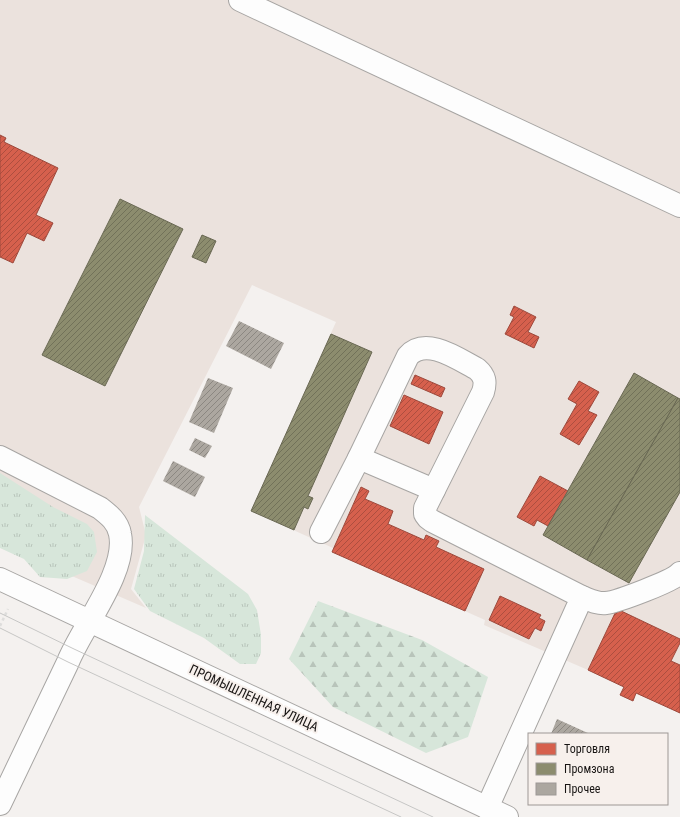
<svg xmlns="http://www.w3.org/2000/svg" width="680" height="817" viewBox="0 0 680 817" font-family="'Roboto Condensed',sans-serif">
  <defs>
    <pattern id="grass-tufts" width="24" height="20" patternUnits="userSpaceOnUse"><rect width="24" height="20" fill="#d7e6da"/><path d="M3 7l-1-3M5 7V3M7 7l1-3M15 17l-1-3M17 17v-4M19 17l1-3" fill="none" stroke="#b8c4ba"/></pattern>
    <pattern id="forest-firs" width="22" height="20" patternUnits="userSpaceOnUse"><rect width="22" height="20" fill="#d7e6da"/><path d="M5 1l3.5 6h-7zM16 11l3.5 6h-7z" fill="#b8c4ba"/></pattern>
    <pattern id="shops-hatch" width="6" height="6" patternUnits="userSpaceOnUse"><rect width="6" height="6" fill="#d6604d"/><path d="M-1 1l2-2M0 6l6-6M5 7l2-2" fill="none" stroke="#ad4e3f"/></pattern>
    <pattern id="industry-hatch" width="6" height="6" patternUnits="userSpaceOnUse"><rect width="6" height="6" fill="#8c8c6e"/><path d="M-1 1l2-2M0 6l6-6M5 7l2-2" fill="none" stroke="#717159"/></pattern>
    <pattern id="building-hatch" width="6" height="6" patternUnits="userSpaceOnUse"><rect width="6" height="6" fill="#aca7a0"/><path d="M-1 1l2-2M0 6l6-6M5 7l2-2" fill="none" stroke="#8b8781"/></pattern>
  </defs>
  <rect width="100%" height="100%" fill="#f4f1ef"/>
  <!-- built -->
  <path fill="#ebe2dd" d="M0,0h680v713l-43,-20 -4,8 -13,-6 3,-8 -35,-17 -104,-45 1,-5 -153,-68 1,-4 -82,-37 85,-189 -84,-37 -113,222 7,28 -15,54 15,19 -146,-63z"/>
  <!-- grass -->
  <g fill="url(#grass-tufts)">
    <path d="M0,473l53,34 34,17 7,8 3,20 -10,19 -20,8 -27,-2 -16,-18 -24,-11z"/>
    <path d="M145,515l103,79 9,16 4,25v18l-5,11h-16l-36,-26 -54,-27 -16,-22 10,-38z"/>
  </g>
  <!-- forest -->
  <path fill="url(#forest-firs)" d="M318,601l104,39 66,37 -20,60 -42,16 -93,-46 -44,-48z"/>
  <!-- shops -->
  <g fill="url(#shops-hatch)" stroke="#9d493c">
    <path d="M0,135l6,3 -2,4 54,26 -22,47 17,8 -9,18 -17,-8 -14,30 -13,-6z"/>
    <path d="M514,306l22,11 -8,15 11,5 -5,11 -29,-14 9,-17 -4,-2z"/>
    <path d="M415,375l30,13 -4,9 -30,-13z"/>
    <path d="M579,381l20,11 -11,19 9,4 -18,30 -19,-11 17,-30 -9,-5z"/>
    <path d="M404,395l39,17 -14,32 -39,-18z"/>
    <path d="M540,476l28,15 -20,35 -11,-6 -3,6 -17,-9z"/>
    <path d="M361,487l8,4 -4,8 28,12 -5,13 36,16 2,-5 13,6 -3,6 48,22 -19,42 -133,-59z"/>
    <path d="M500,596l41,19 -2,3 6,3 -4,10 -6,-3 -6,11 -40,-19z"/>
    <path d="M617,609l63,30v4l-9,18 9,4v48l-44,-20 -3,8 -13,-6 4,-8 -36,-17z"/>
  </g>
  <!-- industry -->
  <g fill="url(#industry-hatch)" stroke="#696853">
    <path d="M120,199l63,30 -78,157 -63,-31z"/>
    <path d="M202,235l14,6 -10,22 -14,-6z"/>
    <path d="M331,334l41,18 -64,144 5,2 -5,11 -4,-2 -10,23 -43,-19z"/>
    <path d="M634,373l44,25 -91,162 -44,-25z"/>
    <path d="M678,398l2,1v93l-51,91 -42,-23z"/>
  </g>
  <!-- building -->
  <g fill="url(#building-hatch)">
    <path d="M239,321l45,22 -13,26 -45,-23z"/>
    <path d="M208,378l25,10 -19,45 -25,-11z"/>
    <path d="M195,438l17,8 -7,12 -16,-8z"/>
    <path d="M173,461l32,16 -10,20 -32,-16z"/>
    <path d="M557,719l33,15h-39z"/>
  </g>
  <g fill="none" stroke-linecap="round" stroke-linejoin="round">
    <!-- minor casing -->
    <g stroke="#a7a5a3" stroke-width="24">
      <g id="minor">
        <path d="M240,0l440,206"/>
        <path d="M0,457l100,51c9,7 18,14 20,26 8,37 -38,93 -52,128l-68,142"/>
        <path d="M359,458l75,32"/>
        <path d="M321,532l38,-74 49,-102c18,-20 50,3 69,13 8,7 9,13 6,23l-58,116v6l3,4 4,3 150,76 -95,211"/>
        <path d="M0,579l507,238"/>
        <path d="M582,597c8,3 15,7 24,6 11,-1 67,-22 74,-30"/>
      </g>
    </g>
    <!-- path -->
    <path stroke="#dedddc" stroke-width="2.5" stroke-dasharray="3 3" stroke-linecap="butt" d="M0,626l8,-17"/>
    <!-- minor -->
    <use href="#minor" stroke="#fdfdfd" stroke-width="22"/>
    <!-- tram -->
    <g stroke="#c6c6c5" stroke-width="1">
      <path d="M0,613l74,36 359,168"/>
      <path d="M0,628l68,34 333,155"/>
    </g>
  </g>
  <g text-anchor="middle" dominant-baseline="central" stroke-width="4" stroke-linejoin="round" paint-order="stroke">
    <!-- street labels -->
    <g font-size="13" fill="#171413" stroke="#f7f0ec">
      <text transform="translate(254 698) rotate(25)">ПРОМЫШЛЕННАЯ УЛИЦА</text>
    </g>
  </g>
  <!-- legend -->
  <rect x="528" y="733" width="140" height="72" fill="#f7f0ec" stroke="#9d9895"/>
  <rect x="536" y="743" width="20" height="12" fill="#d6604d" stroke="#9d9895"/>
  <text x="564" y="753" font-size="12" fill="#171413">Торговля</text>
  <rect x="536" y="763" width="20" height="12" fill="#8c8c6e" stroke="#9d9895"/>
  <text x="564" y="773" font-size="12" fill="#171413">Промзона</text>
  <rect x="536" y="783" width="20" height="12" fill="#aca7a0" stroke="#9d9895"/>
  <text x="564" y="793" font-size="12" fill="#171413">Прочее</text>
</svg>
